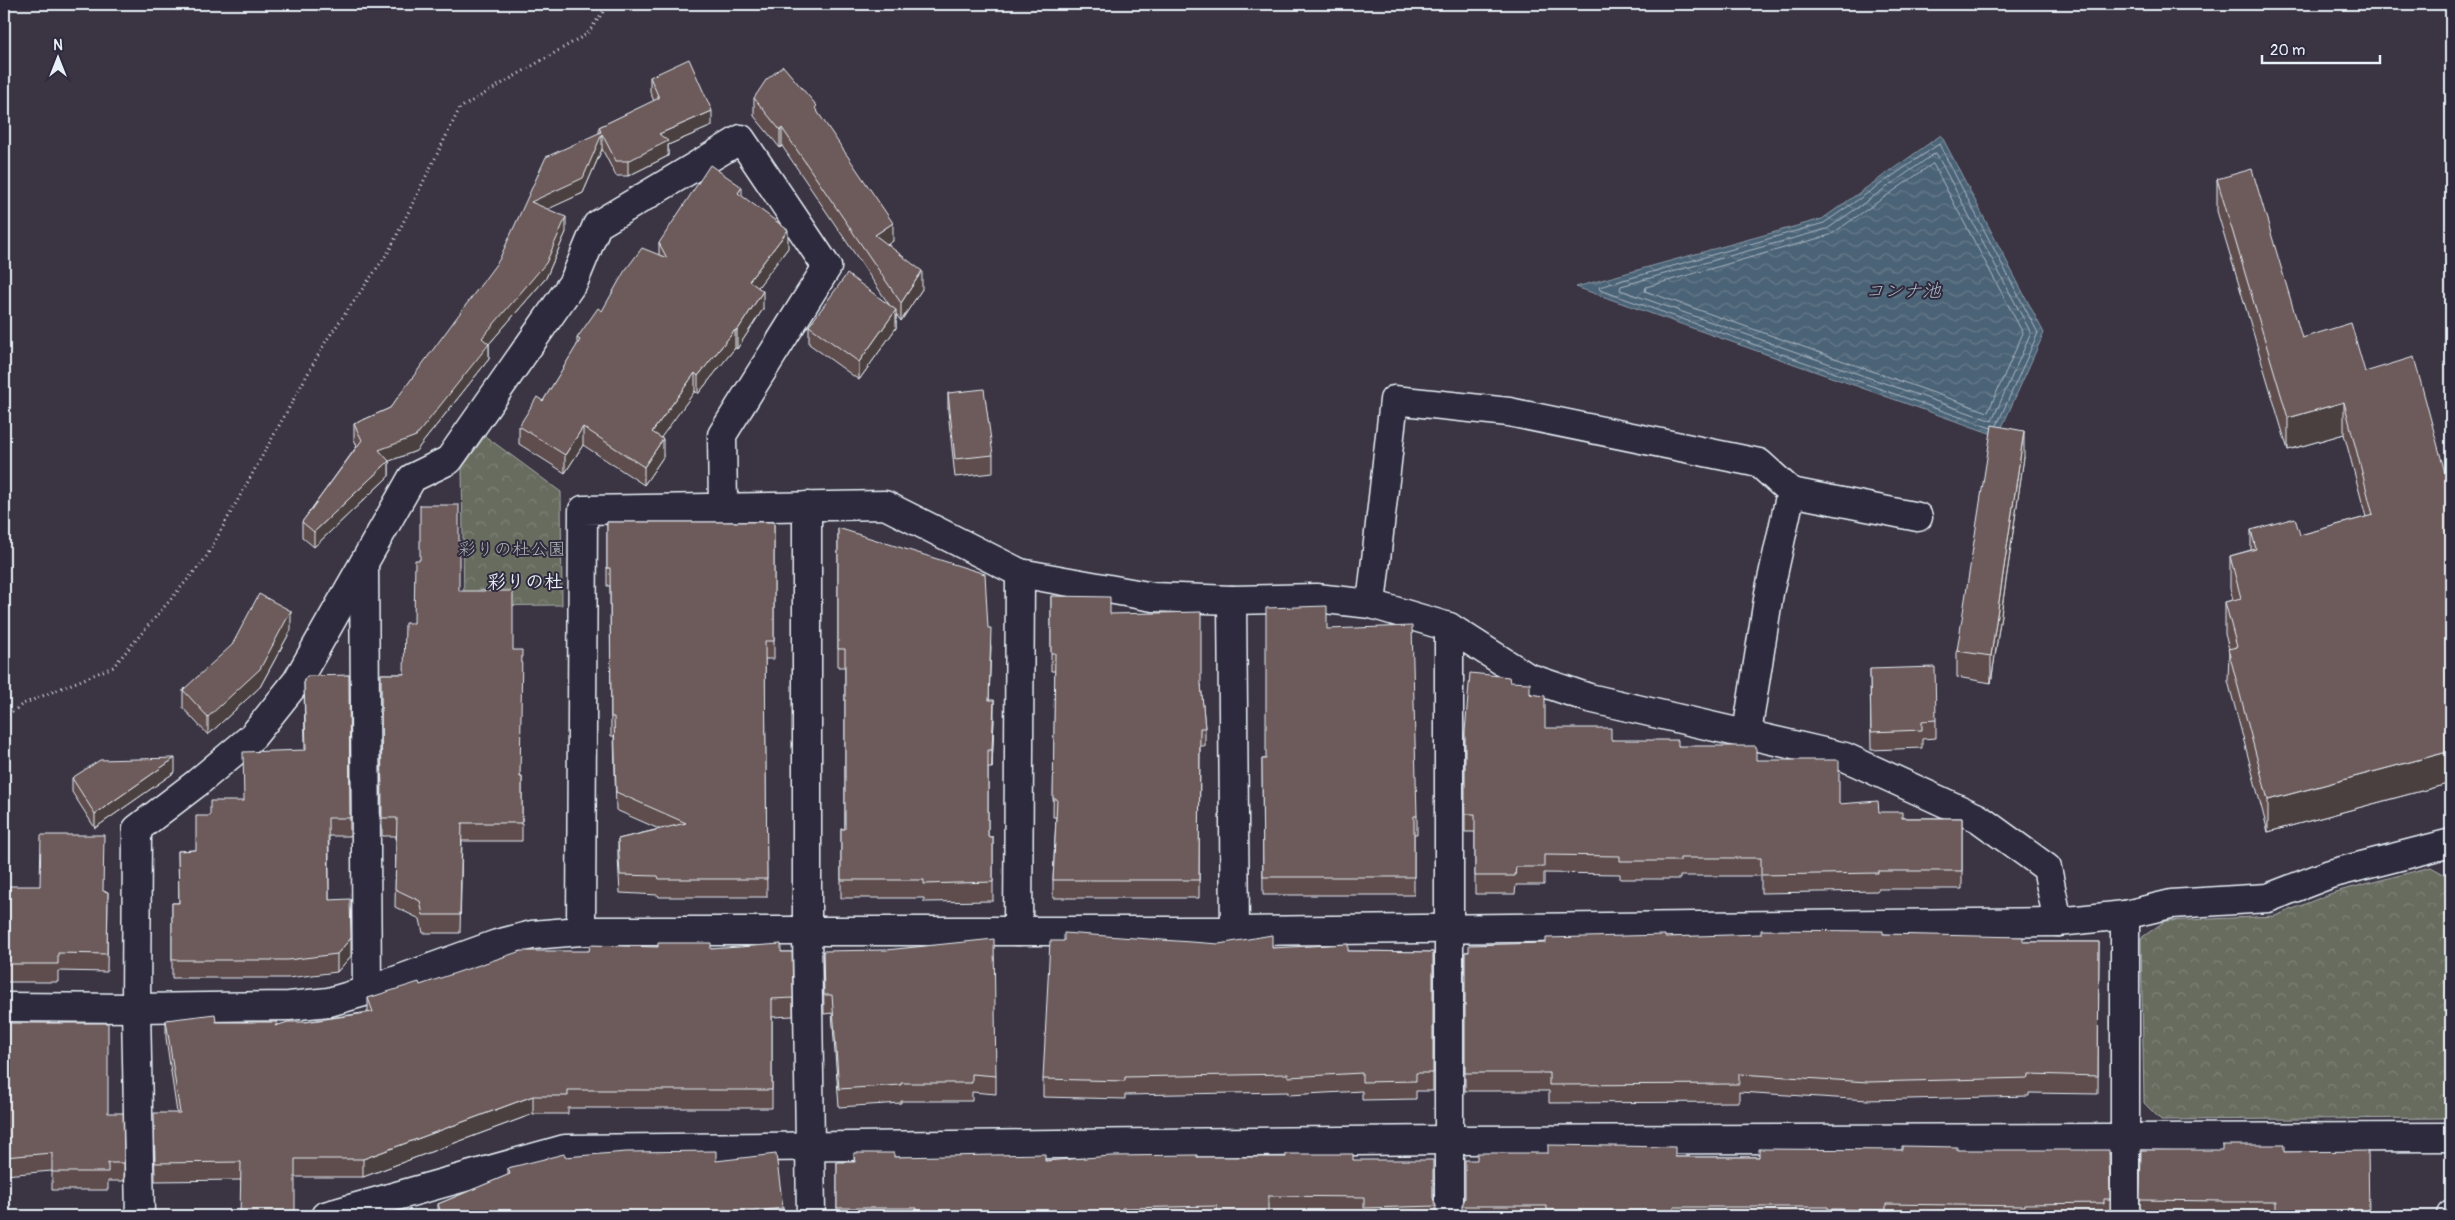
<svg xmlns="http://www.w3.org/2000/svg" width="2455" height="1220" viewBox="0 0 2455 1220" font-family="Pangolin,'Klee One',sans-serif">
  <defs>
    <pattern id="forest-crowns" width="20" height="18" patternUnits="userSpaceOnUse" patternTransform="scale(1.25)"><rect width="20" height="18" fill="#686c5f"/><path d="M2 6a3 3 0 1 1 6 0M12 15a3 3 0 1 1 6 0" fill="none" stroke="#7e8177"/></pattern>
    <pattern id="water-waves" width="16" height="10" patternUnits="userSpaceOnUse" patternTransform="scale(1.25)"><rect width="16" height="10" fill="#4c6376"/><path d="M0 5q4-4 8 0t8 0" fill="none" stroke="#667a8a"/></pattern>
  </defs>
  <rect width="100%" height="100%" fill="#3b3443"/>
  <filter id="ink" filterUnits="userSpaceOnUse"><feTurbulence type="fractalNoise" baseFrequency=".02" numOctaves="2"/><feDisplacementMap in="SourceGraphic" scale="10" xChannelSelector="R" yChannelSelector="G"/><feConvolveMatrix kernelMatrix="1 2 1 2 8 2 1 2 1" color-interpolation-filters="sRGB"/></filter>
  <g filter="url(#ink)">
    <!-- forest -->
    <g fill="url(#forest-crowns)" stroke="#a8aeac">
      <path d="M485,436l76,56 1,113 -98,1 -2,-138z"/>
      <path d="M2431,867l20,11v240l-290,2 -17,-17 -3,-165 24,-17 110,-5 60,-24z"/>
    </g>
    <!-- water -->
    <path fill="url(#water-waves)" stroke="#8a9caa" d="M1941,135l103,198 -46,103 -422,-149 246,-68z"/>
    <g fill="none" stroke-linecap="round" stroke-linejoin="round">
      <!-- shore -->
      <g stroke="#aab8c4" stroke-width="1">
        <path d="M1936,153l95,180 -39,88 -372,-131 1,-4 206,-57z"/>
        <path d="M1933,164l90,169 -35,79 -343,-121 1,-4 184,-52z"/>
        <path d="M1991,428l-391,-138 -1,-3 225,-64 115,-79 99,189 -41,92"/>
      </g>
      <!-- street casing -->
      <g stroke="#e8f1f8" stroke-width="31">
        <g id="street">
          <path d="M1791,492l127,25"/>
          <path d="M807,506v426l4,284"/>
          <path d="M364,563l3,428"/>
          <path d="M1232,600l3,331"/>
          <path d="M1371,604l23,-204 115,12 250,51 32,29 -22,101 -22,140"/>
          <path d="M1449,627v589"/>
          <path d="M2125,915v301"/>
          <path d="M581,931l2,-421 302,-5 135,68 133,24 79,3 84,-2 55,6 78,23 78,50 62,21 256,59 133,61 69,50 11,54"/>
          <path d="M1018,931l2,-358"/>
          <path d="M4,1007l132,1 153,-2 40,-4 38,-11 130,-47 35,-9 49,-4h654l823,-9 67,-7 46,-11 97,-6 62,-24 121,-31"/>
          <path d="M140,1216l-4,-208 1,-179 60,-46 56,-47 44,-55 115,-203 37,-18 125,-179 23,-56 144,-86 86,128 -105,168 1,73"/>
          <path d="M325,1216l240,-67 883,-9 1003,-3"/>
          <path d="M2451,1216v-1"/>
        </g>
      </g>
      <!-- path -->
      <path stroke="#e8f1f8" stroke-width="3" stroke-dasharray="1 4" stroke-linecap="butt" d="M4,718l19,-14 90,-37 92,-108 121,-218 63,-90 71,-143 127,-74 22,-30"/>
      <!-- street -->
      <use href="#street" stroke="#2f2a3d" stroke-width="28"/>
    </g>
    <!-- wall -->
    <g fill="#5e4d4d" stroke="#e8f1f8">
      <path d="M650,77l62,49 -44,19v11l-40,20h-12l-14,-27 -19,44 -36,16 19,23 -20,46 -57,66v15l-73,92 -27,10v15l-75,71 -12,-10v-15l55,-76 -3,-7v-15l36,-16 209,-275v-6l55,-26 -4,-9z"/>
      <path d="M754,98l63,13 76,130 -5,3 34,45 -21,32 -5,-7v14l-37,52 -50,-36v-18l81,-20 -108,-160 -2,2 -26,-32z"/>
      <path d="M2217,179l85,159 63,34 86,123v288l-183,49 -40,-151 1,-32 -4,-15v-32l8,-2 -3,-12v-32l21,-6v-20l49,5 66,-18 -22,-83 -56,16 -71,-239z"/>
      <path d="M742,196l46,52 -30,39 5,22 -26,40 -2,-1 -37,46 -3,-3 -34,46 2,20 -19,28 -61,-40 -18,28 -46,-29v-18l24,-25 34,-55v-8l25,-27 57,-56v-12z"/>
      <path d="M948,393l45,62v18l-38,4 -7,-66z"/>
      <path d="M2024,457l-33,226 -34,-6v-26z"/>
      <path d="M607,522h167v137h-9l2,238h-108l-1,-2 -38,-2 -2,-36v-18l41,-10 -43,-19 -2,-74h-3l-1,-150h-3z"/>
      <path d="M838,528l150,100 3,19 -2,53 5,18 -2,50h-4v69h5v64l-69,1v-4h-83v-69h4v-162h-7z"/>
      <path d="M459,591l54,59 7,127h2v64h-60l-2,92h-37l-3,-14 -25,-12 1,-71h-14l-1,-162h23l10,-51z"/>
      <path d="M1051,596l59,18 91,70 4,44v18h-5l-1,152h-146v-18l3,-63h-3l2,-146h-4z"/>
      <path d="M1327,629l90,187v18h-3v61h-151l-1,-136h4z"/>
      <path d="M291,630l-31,57 -52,48 -25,-27v-18z"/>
      <path d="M1870,669l66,51v18l-14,1v9l-51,2z"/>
      <path d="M349,675l1,161h-21v64l22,56 -14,16 -49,6h-116v-75h7l-1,-52 18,-1 14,-34 33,-15 62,-51 -1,-70z"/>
      <path d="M1510,682l20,12 15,34 66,12 67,6 78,14 83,44 40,8 23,6h60v71h-84v2l-117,2v-17h-81v3h-60v-5l-76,-1v12h-28l-1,9h-40v-62h-10v-100z"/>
      <path d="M175,772l-80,56 -23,-36v-14z"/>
      <path d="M4,892h104l-1,80 -49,-1v11h-54z"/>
      <path d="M1883,934l140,8h76l-1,152 -69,-1v3l-161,4 -129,-8v10l-190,1v-12h-84v-139l81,-9 119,-6z"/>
      <path d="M1272,948l76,3 85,1v139h-17v8l-54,1v-9l-74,4v-3l-163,3v4l-82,-2v-18z"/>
      <path d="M711,949l70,3h11l1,64 -21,1v91h-204v6h-35l-170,63h-68l-55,3 -85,1 -1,-50 23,-18 -11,-75v-18l112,5 27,-3 63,-10v-14l52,-13 169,-34z"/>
      <path d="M823,951l173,125v18l-24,-2v9h-71v2l-62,4 -7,-94 -8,1z"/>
      <path d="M4,1023l104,90 16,50v18h-16v9h-56v-19l-48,4z"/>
      <path d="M1902,1150h55l153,49v17h-648v-10l3,-8 210,-41h84z"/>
      <path d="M2141,1150l143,2 85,64h-229z"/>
      <path d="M854,1153l40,4 151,4 152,-4 156,3 80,38 3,8v10h-72v-1l-96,-1v2h-431v-54h17z"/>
      <path d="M565,1157l151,4 67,47v8h-356l11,-4v-8l70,-29v-7z"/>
    </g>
    <!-- shaded-wall -->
    <g fill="#4c3f3f" stroke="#e8f1f8">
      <path d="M712,111v15l-44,19v11l-40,20v-15l31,-27z"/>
      <path d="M782,128v18l-2,2v-18z"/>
      <path d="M602,134v15l-19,44 -52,24v-15z"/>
      <path d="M742,187v18l-4,-12z"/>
      <path d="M566,217v15l-20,46 -57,66v15l-73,92 -37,14v-15l103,-112z"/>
      <path d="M893,223v18l-18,12v-18z"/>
      <path d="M788,230v18l-39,51v-18z"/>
      <path d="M922,271v18l-21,32v-18z"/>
      <path d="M763,291v18l-26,40v-18z"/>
      <path d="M896,310v18l-37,52v-18z"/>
      <path d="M735,330v18l-37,46v-18z"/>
      <path d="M695,373v18l-43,59v-18z"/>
      <path d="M2344,402v32l-56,16v-32z"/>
      <path d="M583,427v18l-18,28v-18z"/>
      <path d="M2024,431v26l-33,226v-27z"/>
      <path d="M663,439v18l-19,28v-18z"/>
      <path d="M389,461v15l-75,71v-15z"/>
      <path d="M291,611v19l-31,57 -52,48v-18z"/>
      <path d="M994,700v18l-2,50v-18z"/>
      <path d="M2451,751v32l-183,49v-32z"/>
      <path d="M175,758v14l-80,56v-14z"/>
      <path d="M351,938v18l-14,16v-18z"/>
      <path d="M533,1096v18l-170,63v-18z"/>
      <path d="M588,1209v7h-26z"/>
    </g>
    <!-- building -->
    <g fill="#6d5a5a" stroke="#e8f1f8">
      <path d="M689,59l23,52 -53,23 9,7 -40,20h-12l-14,-27 -19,44 -52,24 35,15 -20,46 -64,75 7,6 -73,92 -37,14 10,11 -75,71 -12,-10 60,-82 -8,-16 36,-16 109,-148 47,-103 55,-25 -2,-5 60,-29 -9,-21z"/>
      <path d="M783,66l34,40 -2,2 78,115 -18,12 47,36 -21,32 -119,-175 -2,2 -26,-32 12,-18z"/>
      <path d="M710,165l32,22 -4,6 50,37 -39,51 14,10 -26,40 -2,-1 -37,46 -3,-3 -43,59 11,7 -19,28 -61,-40 -18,28 -46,-29 18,-29 6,4 37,-61 -3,-2 21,-30 4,3 22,-39 18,-24 25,10 -8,-15z"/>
      <path d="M2252,169l50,169 49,-15 14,49 49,-15 37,138v256l-183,49 -40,-151 9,-2 -12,-45 16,-4 -11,-42 26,-7 -5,-19 44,-12 5,17 73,-20 -29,-113 -56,16 -71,-239z"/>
      <path d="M847,274l49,36 -37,52 -50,-36z"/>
      <path d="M984,389l9,66 -38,4 -7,-66z"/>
      <path d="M1992,425l32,6 -33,225 -34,-5z"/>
      <path d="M420,505h39v86h54v59h9l-2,127h2v46h-60l-2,92h-37l-3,-14 -25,-12 2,-71h-15l-1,-144h23l1,-51h9l1,-63h5z"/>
      <path d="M607,522h167v119h-9l2,238h-108l-1,-3 -38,-1 -2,-36 68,-16 -70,-31 -2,-75h-3l-1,-149h-3z"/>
      <path d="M838,528l147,46 3,54h3l-2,72h5l-2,50h-4v87h5v45l-69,2v-4h-83v-51h4v-180h-7z"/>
      <path d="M259,594l32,17 -31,58 -52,48 -25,-27 49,-45z"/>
      <path d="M1051,596l59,1v17l91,-2v72l4,44h-5l-1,152h-146l4,-81h-4l2,-146h-4z"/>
      <path d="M1327,606v23l85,-3 5,190h-3v61h-151l-1,-118h4v-151z"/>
      <path d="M1935,667l1,53 -14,1v9l-51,2 -1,-63z"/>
      <path d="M1470,673l39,4 1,5 20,1v11l15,2v32h66v12h67v6h78v14h83v44l39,-3 1,11h23v6h60v53h-84v2l-117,2v-17h-81v3h-60v-5l-76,-1v12h-28l-1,9h-40v-62h-10v-82z"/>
      <path d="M349,675l1,143h-22l1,82 21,-1 1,39 -14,16 -49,6h-116v-57h7l-1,-52 18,-1v-34h14v-15h34l-1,-49 63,-2 -2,-70 3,-4z"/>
      <path d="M175,758l-80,56 -23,-36 28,-18z"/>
      <path d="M41,835h63l-1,56 5,1 -1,62 -49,-1v11h-54v-72h5v-6h31z"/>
      <path d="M1761,930l122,1v3l140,3v5h76l-1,134 -69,-2v4l-161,4 -129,-8v10l-190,1v-12h-84v-121h4v-7l77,-2v-5l119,-3v2l96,-3z"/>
      <path d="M1064,933l155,11 53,-9v13l76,-4v7l85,1v121h-17v8l-54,1v-9l-74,4v-3l-163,3v4l-82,-2 7,-138h14z"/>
      <path d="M994,939l2,137 -24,-2v9h-71v2l-62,4 -7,-94h-8l-1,-44 63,-1z"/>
      <path d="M658,943h53v6l70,-5v8h11l1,46 -21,1v91h-204v6h-35l-170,63h-68v57h-55l1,-54 -86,1 -1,-50h26l-14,-93 49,-6 1,8h62l-3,4 13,-4h17l68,-10 -5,-14 51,-16 1,3 101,-34h68l1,-6 68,2z"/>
      <path d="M4,1023h104v90h15l1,50h-16v9h-56v-19l-48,4z"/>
      <path d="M1548,1145l127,2v10h84v-8l143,1v-4l55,1v3h152l1,49h-6v4l-79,1v2l-139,-2v6l-58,-1v-2h-154v4l-127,-1v-4h-85l3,-8v-38h12v-7h71z"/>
      <path d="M2222,1145h62v7l84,-1 1,65h-93v-14h-54v-1l-82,-1 1,-50h81z"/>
      <path d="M716,1151v10l60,-7 7,54 -53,6h-67v-3l-74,5 -1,-7 -26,7h-135l13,-6 -2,-6 72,-30 -2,-6 56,-14 1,3 61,-5z"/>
      <path d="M854,1153h40v4l151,-3v7l66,-5 86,-1v2h89v-3h67v6h80v38l3,8 -72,2v-11l-96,-1v20h-51v-10l-95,2 1,8h-61v-4l-81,4h-64v-8h-80v-46h18z"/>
    </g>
  </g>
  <g text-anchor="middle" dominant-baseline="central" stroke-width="4" stroke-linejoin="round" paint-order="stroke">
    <!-- park labels -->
    <g font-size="18" fill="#aeb5b3" stroke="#2f2a3d">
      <text x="512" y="549">彩りの杜公園</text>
    </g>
    <!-- water labels -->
    <g font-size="19" font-style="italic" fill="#aab8c4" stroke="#2f2a3d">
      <text x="1903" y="291">コンナ池</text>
    </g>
    <!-- neighbourhood labels -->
    <g font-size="19" font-weight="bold" fill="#e8f1f8" stroke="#2f2a3d">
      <text x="525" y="582">彩りの杜</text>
    </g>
  </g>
  <!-- margin -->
  <rect width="2455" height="1220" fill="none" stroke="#2f2a3d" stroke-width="20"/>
  <rect x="10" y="10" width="2435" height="1200" fill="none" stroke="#e8f1f8" stroke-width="2" filter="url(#ink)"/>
  <!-- north arrow -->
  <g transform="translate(58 58)" stroke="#2f2a3d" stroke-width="4" paint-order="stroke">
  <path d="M0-4L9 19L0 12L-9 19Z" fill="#e8f1f8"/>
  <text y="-8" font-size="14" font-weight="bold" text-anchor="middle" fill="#e8f1f8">N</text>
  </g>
  <!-- scale -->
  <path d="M2262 55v8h118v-8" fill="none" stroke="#e8f1f8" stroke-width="2.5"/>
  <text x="2270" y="55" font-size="15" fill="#e8f1f8" stroke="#2f2a3d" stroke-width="4" paint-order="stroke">20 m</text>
</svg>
